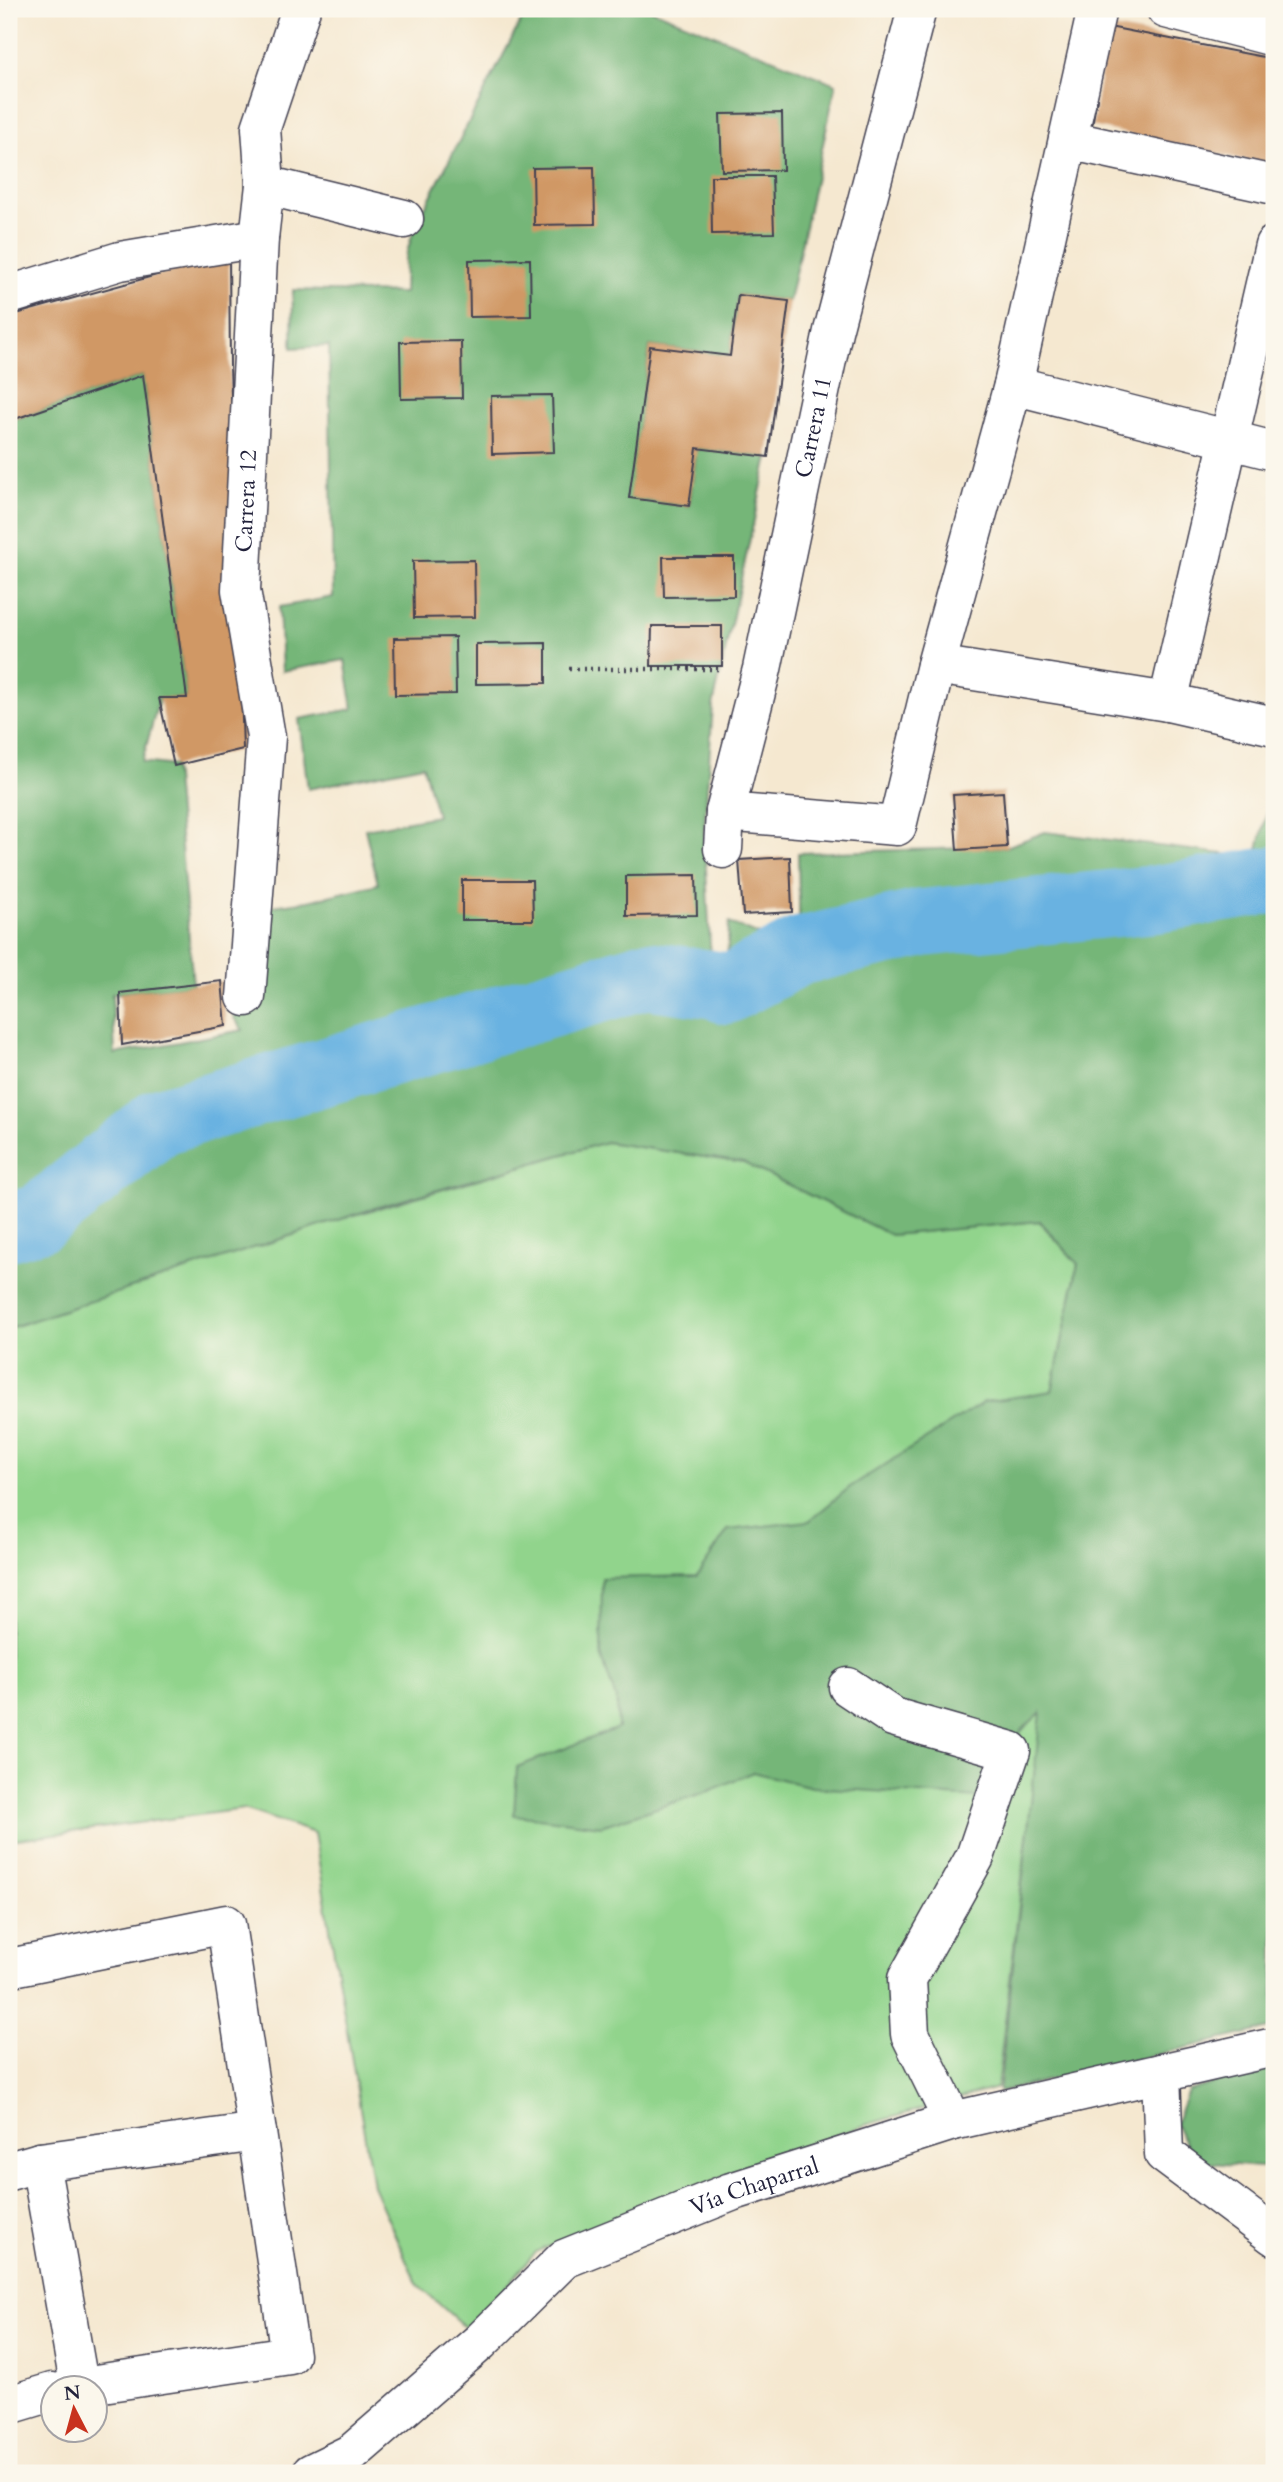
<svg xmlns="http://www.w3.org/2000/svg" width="1283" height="2482" viewBox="0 0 1283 2482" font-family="Cardo,serif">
  <rect width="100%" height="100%" fill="#fbf7ec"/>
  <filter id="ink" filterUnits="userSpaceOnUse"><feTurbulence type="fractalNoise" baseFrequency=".0143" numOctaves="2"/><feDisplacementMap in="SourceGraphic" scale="14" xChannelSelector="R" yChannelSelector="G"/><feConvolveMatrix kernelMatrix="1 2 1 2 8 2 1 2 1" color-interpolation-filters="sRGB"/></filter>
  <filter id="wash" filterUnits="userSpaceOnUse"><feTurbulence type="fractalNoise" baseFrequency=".00686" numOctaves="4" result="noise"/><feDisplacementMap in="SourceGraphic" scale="28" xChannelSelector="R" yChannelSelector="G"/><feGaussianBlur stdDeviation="1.57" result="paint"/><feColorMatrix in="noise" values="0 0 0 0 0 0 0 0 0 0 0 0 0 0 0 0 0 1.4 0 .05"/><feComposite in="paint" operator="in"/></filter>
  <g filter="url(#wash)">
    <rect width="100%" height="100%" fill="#f5e8d0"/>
    <!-- green -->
    <path fill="#91d48c" stroke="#5a7b64" stroke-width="2" d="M606,1142l138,21 147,72 148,-14 39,43 -26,127 -10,320 -45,377 -132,37 -139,51 -191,76 -65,80 -53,-48 -44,-98 -59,-353 -70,-24 -235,31v-512l339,-111z"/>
    <!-- forest -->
    <g fill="#74b678" stroke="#4b6c5a" stroke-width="2">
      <path d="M527,9h123l186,75 -47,217 -51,-6 -8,61 -80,-10 -20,152 59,8 8,-58 71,9 -55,249 -9,126 7,130 16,-2 2,-37 71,28 -2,-98 208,-6 39,-15 211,26 18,-76v1245l-275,65 42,-380 -19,18 -44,68 -166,-11 -59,-15 -44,19 -108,35 -87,-11 3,-48 101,-39 -1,-26 -16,-47 1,-77 95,-2 31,-46 81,-9 41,-34 134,-85 68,-11 26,-127 -38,-43 -149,14 -147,-72 -138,-21 -228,65 -369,121v-907l134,-46 44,323 -28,1 -17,63 32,4 19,219 -81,9 3,60 128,-24 -9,-12 -1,-12 19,-97 56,-8 70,-17 -13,-55 72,-13 -14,-51 -115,24 -9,-70 54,-10 -8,-49 -63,11 -3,-64 54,-10 -4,-251 -37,2 1,-58 111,3 1,-34 9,-30z"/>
      <path d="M1274,2064v104l-78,-6 -21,-38 13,-33z"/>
    </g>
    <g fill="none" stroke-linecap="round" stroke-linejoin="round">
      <!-- river -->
      <path stroke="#69b2e1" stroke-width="68" d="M9,1227l30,-9 122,-97 485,-146 71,10 9,5 74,-39 122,-28 235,-24 117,-19"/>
    </g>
    <g id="blocks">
      <!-- building -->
      <g fill="#d09865">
        <path d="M1109,27l165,32 -2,107 -180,-40z"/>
        <path d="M782,113l1,57 -61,1 -2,-57z"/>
        <path d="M594,167l1,57 -61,1 -1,-57z"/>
        <path d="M711,176h61l2,57 -62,1z"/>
        <path d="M229,255l1,111 13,383 -69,17 -15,-68h28l-44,-323 -134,46v-105z"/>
        <path d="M530,259l1,57 -61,1 -1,-57z"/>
        <path d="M738,295l51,6 -21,156 -71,-9 -8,58 -60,-8 21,-152 80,10z"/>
        <path d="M461,341l1,57 -61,1 -1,-57z"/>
        <path d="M552,395l2,57 -62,2 -1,-58z"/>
        <path d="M663,557h71v39l-70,1z"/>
        <path d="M474,560l1,57 -61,1 -1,-57z"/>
        <path d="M652,626h70v40h-71z"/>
        <path d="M455,637l1,57 -61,1 -1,-57z"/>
        <path d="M546,643v40l-70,1v-40z"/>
        <path d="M1003,792l4,55 -50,3 -4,-55z"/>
        <path d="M790,857l2,55 -49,3 -4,-55z"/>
        <path d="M696,875l1,40 -71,1v-40z"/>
        <path d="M462,880h70l1,40h-71z"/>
        <path d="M222,981l4,45 -104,19 -2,-52z"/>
      </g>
    </g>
  </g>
  <g filter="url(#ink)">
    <use href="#blocks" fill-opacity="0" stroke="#424051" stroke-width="2"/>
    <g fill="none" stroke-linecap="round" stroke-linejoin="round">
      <!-- minor casing -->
      <g stroke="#424051" stroke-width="41">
        <g id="minor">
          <path d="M1166,9l108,28"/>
          <path d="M1068,140l206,45"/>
          <path d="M265,185l139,34"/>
          <path d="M9,295l111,-34 139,-23"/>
          <path d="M1013,385l261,66"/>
          <path d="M936,665l232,37 106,24"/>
          <path d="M1168,702l106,-457"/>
          <path d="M725,812l172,14 39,-161 77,-280 84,-376"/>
          <path id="s1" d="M723,849l2,-37 37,-143 71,-338 84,-322"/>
          <path id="s2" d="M246,997l20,-260 -25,-147 18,-352 6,-53 -4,-57 40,-119"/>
          <path d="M848,1687l45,30 118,34 -36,106 -68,122 3,55 43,87"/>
          <path d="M9,1968l217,-44 64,431 -221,33"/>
          <path d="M1161,2073l3,81 110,82"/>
          <path d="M40,2162l39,222"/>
          <path d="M9,2171l31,-9 217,-30"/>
          <path d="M9,2405l43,-13"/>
        </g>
      </g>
      <!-- major casing -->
      <g stroke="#424051" stroke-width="41">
        <g id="major">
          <path id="s3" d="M311,2473l41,-20 128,-111 84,-83 167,-67 222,-71 321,-74"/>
        </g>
      </g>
      <!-- path -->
      <path stroke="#424051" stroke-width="4.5" stroke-dasharray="2 5" stroke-linecap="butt" d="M569,669h154"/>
      <!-- minor -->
      <use href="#minor" stroke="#fff" stroke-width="38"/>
      <!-- major -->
      <use href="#major" stroke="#fff" stroke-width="38"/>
    </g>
  </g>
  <g text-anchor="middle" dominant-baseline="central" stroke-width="6" stroke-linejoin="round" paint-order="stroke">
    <!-- street labels -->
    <g font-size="23" fill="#22223b" stroke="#fbf7ec">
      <text stroke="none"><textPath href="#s1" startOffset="432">Carrera 11</textPath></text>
      <text stroke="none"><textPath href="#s2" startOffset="499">Carrera 12</textPath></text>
      <text stroke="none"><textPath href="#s3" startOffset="537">Vía Chaparral</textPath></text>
    </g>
  </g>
  <!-- margin -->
  <rect width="1283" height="2482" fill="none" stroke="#fbf7ec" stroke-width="35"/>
  <!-- north arrow -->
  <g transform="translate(74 2409) rotate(354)"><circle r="33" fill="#fbf7ec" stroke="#a4a2a5" stroke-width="2"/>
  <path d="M0-5L12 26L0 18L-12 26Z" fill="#c8321e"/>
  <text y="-10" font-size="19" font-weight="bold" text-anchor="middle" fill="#22223b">N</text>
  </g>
</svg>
